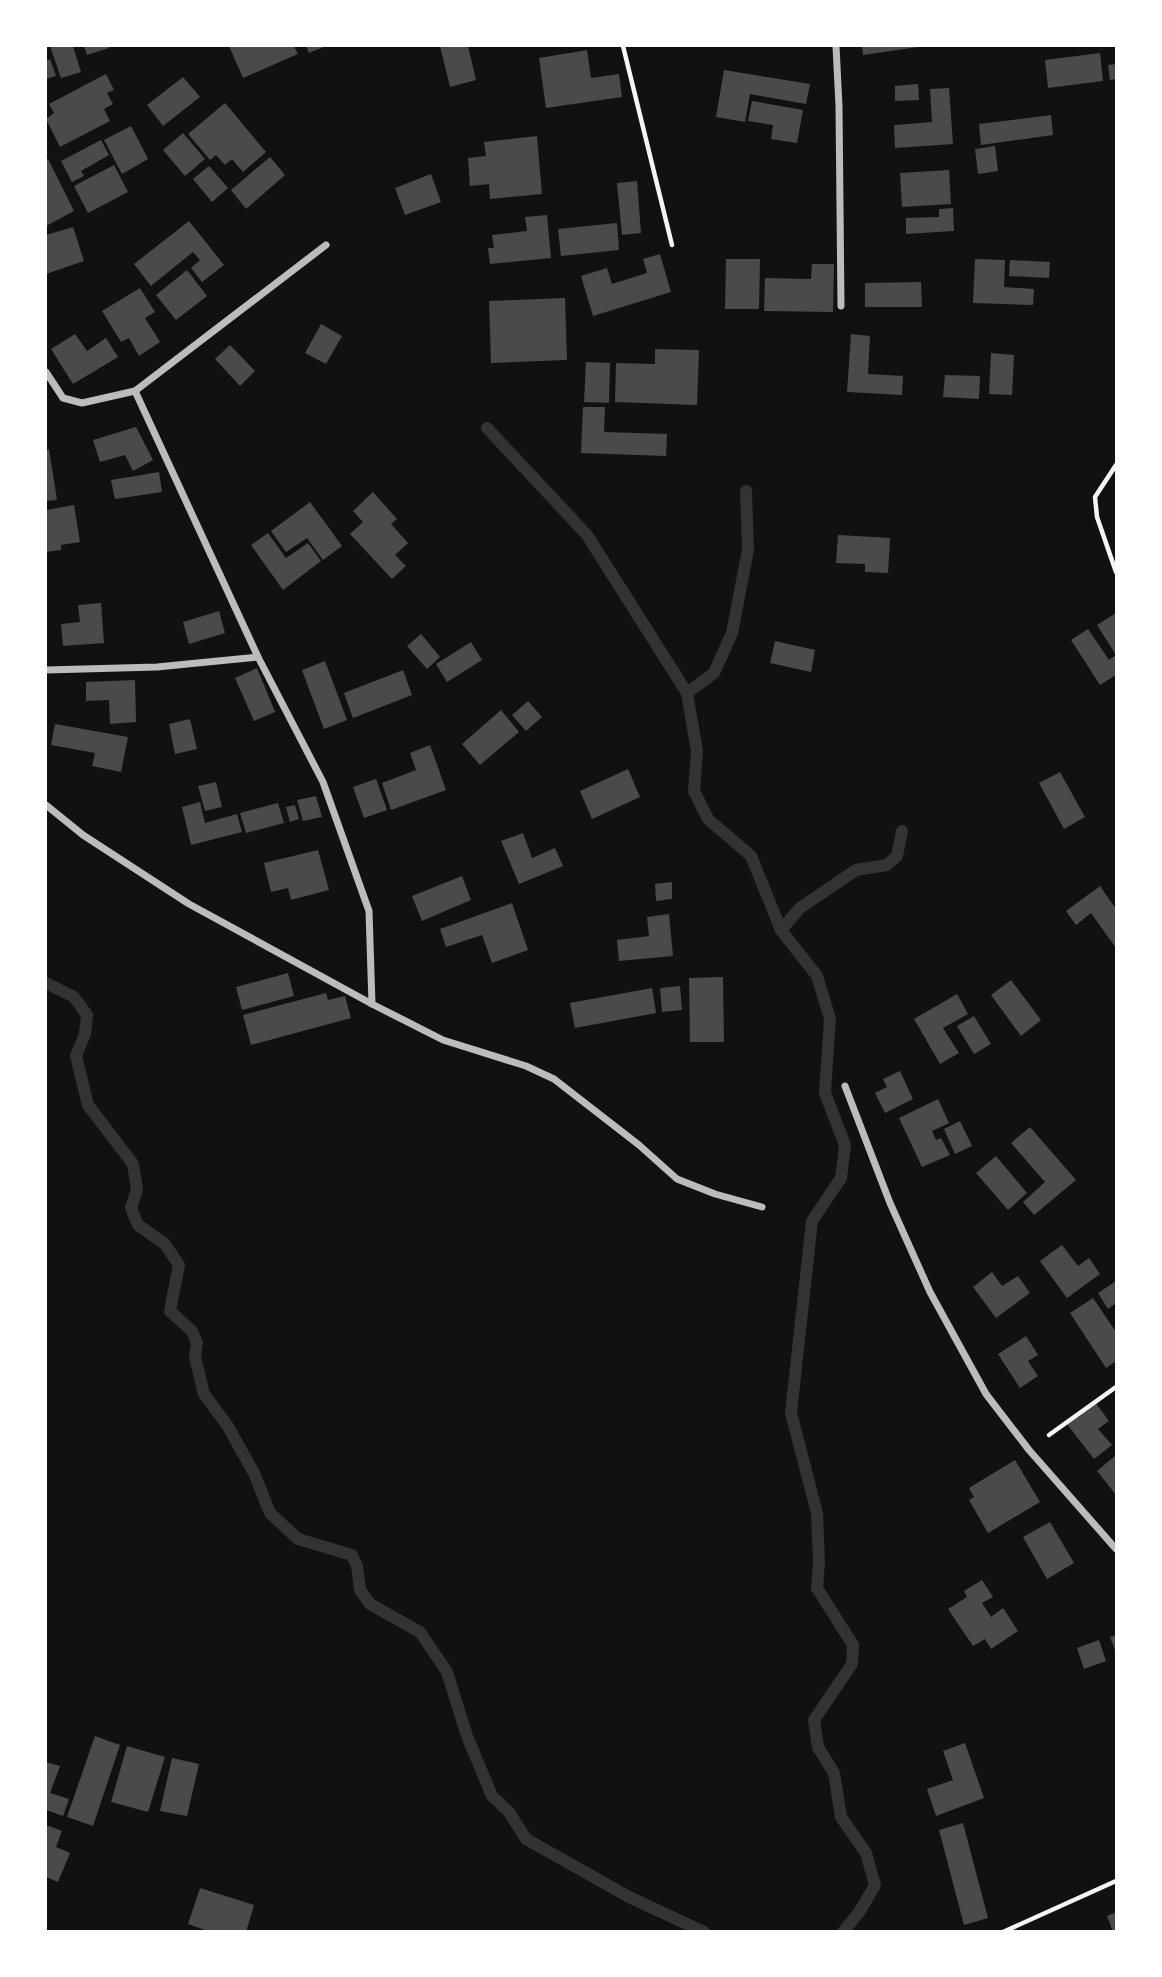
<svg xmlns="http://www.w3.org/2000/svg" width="1162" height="1977" viewBox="0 0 1162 1977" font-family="Overpass,sans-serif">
  <rect width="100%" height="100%" fill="#111"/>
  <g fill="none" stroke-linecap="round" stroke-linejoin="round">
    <!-- stream -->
    <g stroke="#333" stroke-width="12">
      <path d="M487,428l100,107 100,158 10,58 -3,40 14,28 43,37 30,74 36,46 13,43 -5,74 20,52 -4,33 -29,43 -21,192 26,100 2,50 -2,25 36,57 -1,19 -38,56 4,27 16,26 7,44 25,36 9,32 -15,26 -17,21"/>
      <path d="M687,693l27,-20 18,-40 16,-83 -2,-59"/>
      <path d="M781,930l19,-22 56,-38 31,-5 10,-9 5,-25"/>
      <path d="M46,983l28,14 13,18 -2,19 -9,22 12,49 45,59 4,26 -6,18 7,17 27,19 14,21 -9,46 22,20 5,12 -2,14 9,37 23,31 27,48 16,40 28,26 54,16 5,11 3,24 10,14 50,28 27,40 20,64 25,60 17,16 17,27 103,58 75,35"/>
    </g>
  </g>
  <!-- building -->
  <g fill="#4a4a4a">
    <path d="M50,46h23l8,26 -20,6z"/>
    <path d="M84,46h24l1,2 -22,7z"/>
    <path d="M229,46h65l4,8 -55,24z"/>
    <path d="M306,46h20l-17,7z"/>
    <path d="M440,46h28l8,34 -26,7z"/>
    <path d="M862,46h56v1l-55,8z"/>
    <path d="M587,50l4,28 28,-4 3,23 -76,11 -7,-50z"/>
    <path d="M1100,53l3,28 -55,7 -3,-28z"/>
    <path d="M50,59l6,17 -10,3v-18z"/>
    <path d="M1116,64v15l-6,1 -2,-15z"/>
    <path d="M724,70l86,14 -4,20 -56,-10 -5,28 -29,-5z"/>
    <path d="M106,74l8,16 -7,3 6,11 -9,5 6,12 -50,26 -14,-28 8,-6 -5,-9z"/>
    <path d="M183,77l17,20 -37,29 -16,-21z"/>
    <path d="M918,84l1,16 -24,1v-15z"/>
    <path d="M949,88l4,56 -58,4 -1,-23 38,-3 -2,-33z"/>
    <path d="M752,101l51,9 -6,33 -26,-4 2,-14 -25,-4z"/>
    <path d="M225,103l41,49 -23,20 -11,-13 -7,6 -9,-10 -6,5 -22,-26z"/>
    <path d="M1051,115l2,20 -72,10 -2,-21z"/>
    <path d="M131,126l17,33 -26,15 -18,-34z"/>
    <path d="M183,133l22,26 -20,17 -22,-26z"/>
    <path d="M537,136l5,58 -52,5 -1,-15 -19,2 -2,-28 18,-2 -2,-14z"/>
    <path d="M101,140l8,15 -28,16 3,5 -12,6 -11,-21z"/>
    <path d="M995,146l3,25 -20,3 -3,-25z"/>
    <path d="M270,157l15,18 -39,34 -15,-19z"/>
    <path d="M48,159l26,52 -28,15v-66z"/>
    <path d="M114,165l14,27 -40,21 -14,-27z"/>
    <path d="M209,166l19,22 -16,14 -19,-23z"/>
    <path d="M949,170l2,34 -49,3 -2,-34z"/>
    <path d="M431,174l10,28 -36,13 -10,-27z"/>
    <path d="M637,181l4,52 -19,2 -5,-52z"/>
    <path d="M953,208l1,23 -48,3v-16l33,-1v-8z"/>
    <path d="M547,215l4,43 -61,6 -2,-16h6l-2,-13 35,-4 -2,-14z"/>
    <path d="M189,221l35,44 -22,17 -11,-14 9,-8 -7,-8 -42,34 -17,-22z"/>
    <path d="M617,223l2,27 -58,6 -3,-27z"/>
    <path d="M73,227l11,34 -38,13v-39z"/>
    <path d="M660,254l11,38 -78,24 -12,-40 26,-8 5,16 35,-11 -4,-14z"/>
    <path d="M726,259h34l-1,50h-34z"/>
    <path d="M975,259l30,1 -1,27 30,2 -1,16 -60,-2z"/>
    <path d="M1010,260l40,2 -1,16 -40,-2z"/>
    <path d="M812,264h22l-1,48 -69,-1 1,-33 46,1z"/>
    <path d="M187,270l20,26 -31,24 -20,-25z"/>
    <path d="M921,282l1,25h-57v-24z"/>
    <path d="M140,288l15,24 -10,6 15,24 -21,14 -10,-18 -8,4 -19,-31z"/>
    <path d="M565,298l2,62 -76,3 -2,-62z"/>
    <path d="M321,324l21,12 -16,28 -21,-11z"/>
    <path d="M75,334l12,17 19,-13 12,19 -45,27 -22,-35z"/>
    <path d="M851,334l19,2 -2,38 35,2 -1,19 -55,-3z"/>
    <path d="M230,345l25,26 -15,15 -25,-27z"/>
    <path d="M655,349l44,1 -2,55 -82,-3 1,-39 39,1z"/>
    <path d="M991,353l23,2 -2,40 -23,-1z"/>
    <path d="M586,362l24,1 -1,40 -25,-1z"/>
    <path d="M945,375l35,1 -1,23 -36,-2z"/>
    <path d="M583,407h22l-1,25 63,2 -1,22 -85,-3z"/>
    <path d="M136,427l17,33 -20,11 -8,-16 -25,7 -7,-22z"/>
    <path d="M49,449l8,51 -11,1v-51z"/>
    <path d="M159,472l3,20 -47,7 -4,-19z"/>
    <path d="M373,492l24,27 -6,5 17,19 -13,12 11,11 -14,13 -42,-45 13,-12 -10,-11z"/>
    <path d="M310,502l32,44 -19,14 -16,-22 -21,14 -15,-21z"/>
    <path d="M74,505l6,37 -19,3v5l-15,2v-42z"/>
    <path d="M268,533l18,25 22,-15 13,18 -38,29 -32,-45z"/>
    <path d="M838,535l52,3 -2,35 -23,-1v-8l-29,-1z"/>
    <path d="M101,603l3,40 -41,3 -2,-22 19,-2 -2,-17z"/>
    <path d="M219,611l6,22 -36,11 -6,-22z"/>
    <path d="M1116,613v62l-16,10 -29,-45 17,-11 21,31 7,-5 -19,-30z"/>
    <path d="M421,634l19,23 -13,12 -20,-23z"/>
    <path d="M775,641l40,9 -4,22 -41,-9z"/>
    <path d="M471,642l11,18 -35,22 -11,-18z"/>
    <path d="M325,661l22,59 -23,9 -22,-59z"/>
    <path d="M257,668l18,44 -21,9 -19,-43z"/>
    <path d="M403,670l9,25 -59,23 -9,-25z"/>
    <path d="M135,680l1,42 -26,2 -1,-24 -23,1v-19z"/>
    <path d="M528,701l14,16 -16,14 -14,-16z"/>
    <path d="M501,710l18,22 -39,33 -18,-21z"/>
    <path d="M190,719l7,30 -22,5 -6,-30z"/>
    <path d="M55,724l73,13 -7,35 -29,-6 3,-13 -44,-8z"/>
    <path d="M430,745l16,45 -55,20 -9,-27 34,-13 -6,-17z"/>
    <path d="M628,769l12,28 -48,22 -12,-28z"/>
    <path d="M1060,772l25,45 -21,12 -25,-46z"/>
    <path d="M376,779l11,31 -23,8 -11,-31z"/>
    <path d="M216,782l6,25 -17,4 -7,-25z"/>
    <path d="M316,796l6,21 -19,4 -6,-21z"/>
    <path d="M200,802l5,21 32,-9 5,18 -51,13 -9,-38z"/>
    <path d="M278,803l6,20 -38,10 -6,-20z"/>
    <path d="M295,805l4,14 -9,3 -4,-15z"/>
    <path d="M523,833l9,25 23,-10 8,18 -44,18 -18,-43z"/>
    <path d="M318,850l11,40 -38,10 -3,-12 -17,4 -7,-29z"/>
    <path d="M462,876l9,24 -49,21 -10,-25z"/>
    <path d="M672,882v17l-16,2 -1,-17z"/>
    <path d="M1100,886l16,23v39l-25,-35 -15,12 -10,-14z"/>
    <path d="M512,903l16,47 -36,13 -10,-28 -36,12 -6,-18z"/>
    <path d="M669,914l4,42 -54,5 -2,-21 32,-4 -2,-19z"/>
    <path d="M288,973l6,23 -52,14 -6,-23z"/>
    <path d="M723,977l1,65h-34l-1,-64z"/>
    <path d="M1011,980l30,40 -20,16 -30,-41z"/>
    <path d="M680,986l2,24 -20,2 -2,-24z"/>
    <path d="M652,988l4,25 -81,15 -5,-25z"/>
    <path d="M326,993l2,7 17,-4 6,22 -100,27 -8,-30z"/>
    <path d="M957,994l11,20 -25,14 16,25 -19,11 -26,-45z"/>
    <path d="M974,1016l17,28 -17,10 -17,-28z"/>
    <path d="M900,1071l13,28 -28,14 -10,-20 12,-6 -4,-8z"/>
    <path d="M938,1099l11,24 -17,8 4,9 5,-2 9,17 -28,12 -23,-49z"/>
    <path d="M960,1121l12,25 -17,8 -11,-25z"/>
    <path d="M1030,1127l46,53 -42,35 -11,-13 22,-20 -34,-39z"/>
    <path d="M996,1156l31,37 -19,17 -32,-37z"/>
    <path d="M1062,1245l16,21 11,-8 11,16 -33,24 -27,-37z"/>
    <path d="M992,1272l10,14 16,-10 12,17 -34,25 -23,-31z"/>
    <path d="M1116,1281v22l-8,6 -10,-16z"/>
    <path d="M1093,1298l23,34v29l-10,7 -36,-55z"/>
    <path d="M1026,1336l12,19 -10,6 10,15 -18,12 -22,-34z"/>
    <path d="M1095,1402l14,19 -11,8 14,16 -18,14 -27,-35z"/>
    <path d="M1116,1455v40l-19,-24z"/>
    <path d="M1015,1460l25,42 -52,31 -19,-33 5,-3 -5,-9z"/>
    <path d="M1050,1522l24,41 -27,16 -24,-42z"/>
    <path d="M982,1580l11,17 -11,6 9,14 12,-9 15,23 -27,18 -6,-10 -12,7 -25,-37 19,-12 -3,-6z"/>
    <path d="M1116,1635v18l-6,-16z"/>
    <path d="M1099,1640l7,21 -22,8 -7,-21z"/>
    <path d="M95,1736l25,9 -27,81 -26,-9z"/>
    <path d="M965,1743l19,55 -48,18 -9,-27 26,-9 -10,-29z"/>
    <path d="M127,1746l38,11 -17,55 -37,-10z"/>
    <path d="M172,1758l27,6 -12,52 -27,-5z"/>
    <path d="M46,1762l14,4 -10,27 19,6 -6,17 -17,-6z"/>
    <path d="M963,1823l25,95 -24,7 -25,-95z"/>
    <path d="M46,1825l16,6 -6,16 14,6 -12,29 -12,-5z"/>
    <path d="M200,1888l54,17 -8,27h-35l-23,-8z"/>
    <path d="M1116,1912v20h-3l-6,-16z"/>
  </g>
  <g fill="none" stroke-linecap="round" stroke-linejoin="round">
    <!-- path -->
    <g stroke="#f5f5f5" stroke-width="4.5">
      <path d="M623,46l49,199"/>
      <path d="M1116,465l-21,32 2,20 19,55"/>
      <path d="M1049,1435l67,-48"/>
      <path d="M1003,1932l113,-51"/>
    </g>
    <!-- minor -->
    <g stroke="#bcbcbc" stroke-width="7">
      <path d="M836,46l3,60 2,200"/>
      <path d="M46,372l17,26 19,5 53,-12 191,-146"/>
      <path d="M135,391l123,266 65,125 46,129 3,93"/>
      <path d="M46,670l111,-3 101,-10"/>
      <path d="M46,805l37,30 106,69 183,100 71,36 83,26 28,13 85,66 38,34 38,15 47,13"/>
      <path d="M845,1086l45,117 40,89 56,102 43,56 87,99"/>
    </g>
  </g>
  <!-- border -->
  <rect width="1162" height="1977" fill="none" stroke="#ffffff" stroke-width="94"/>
</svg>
